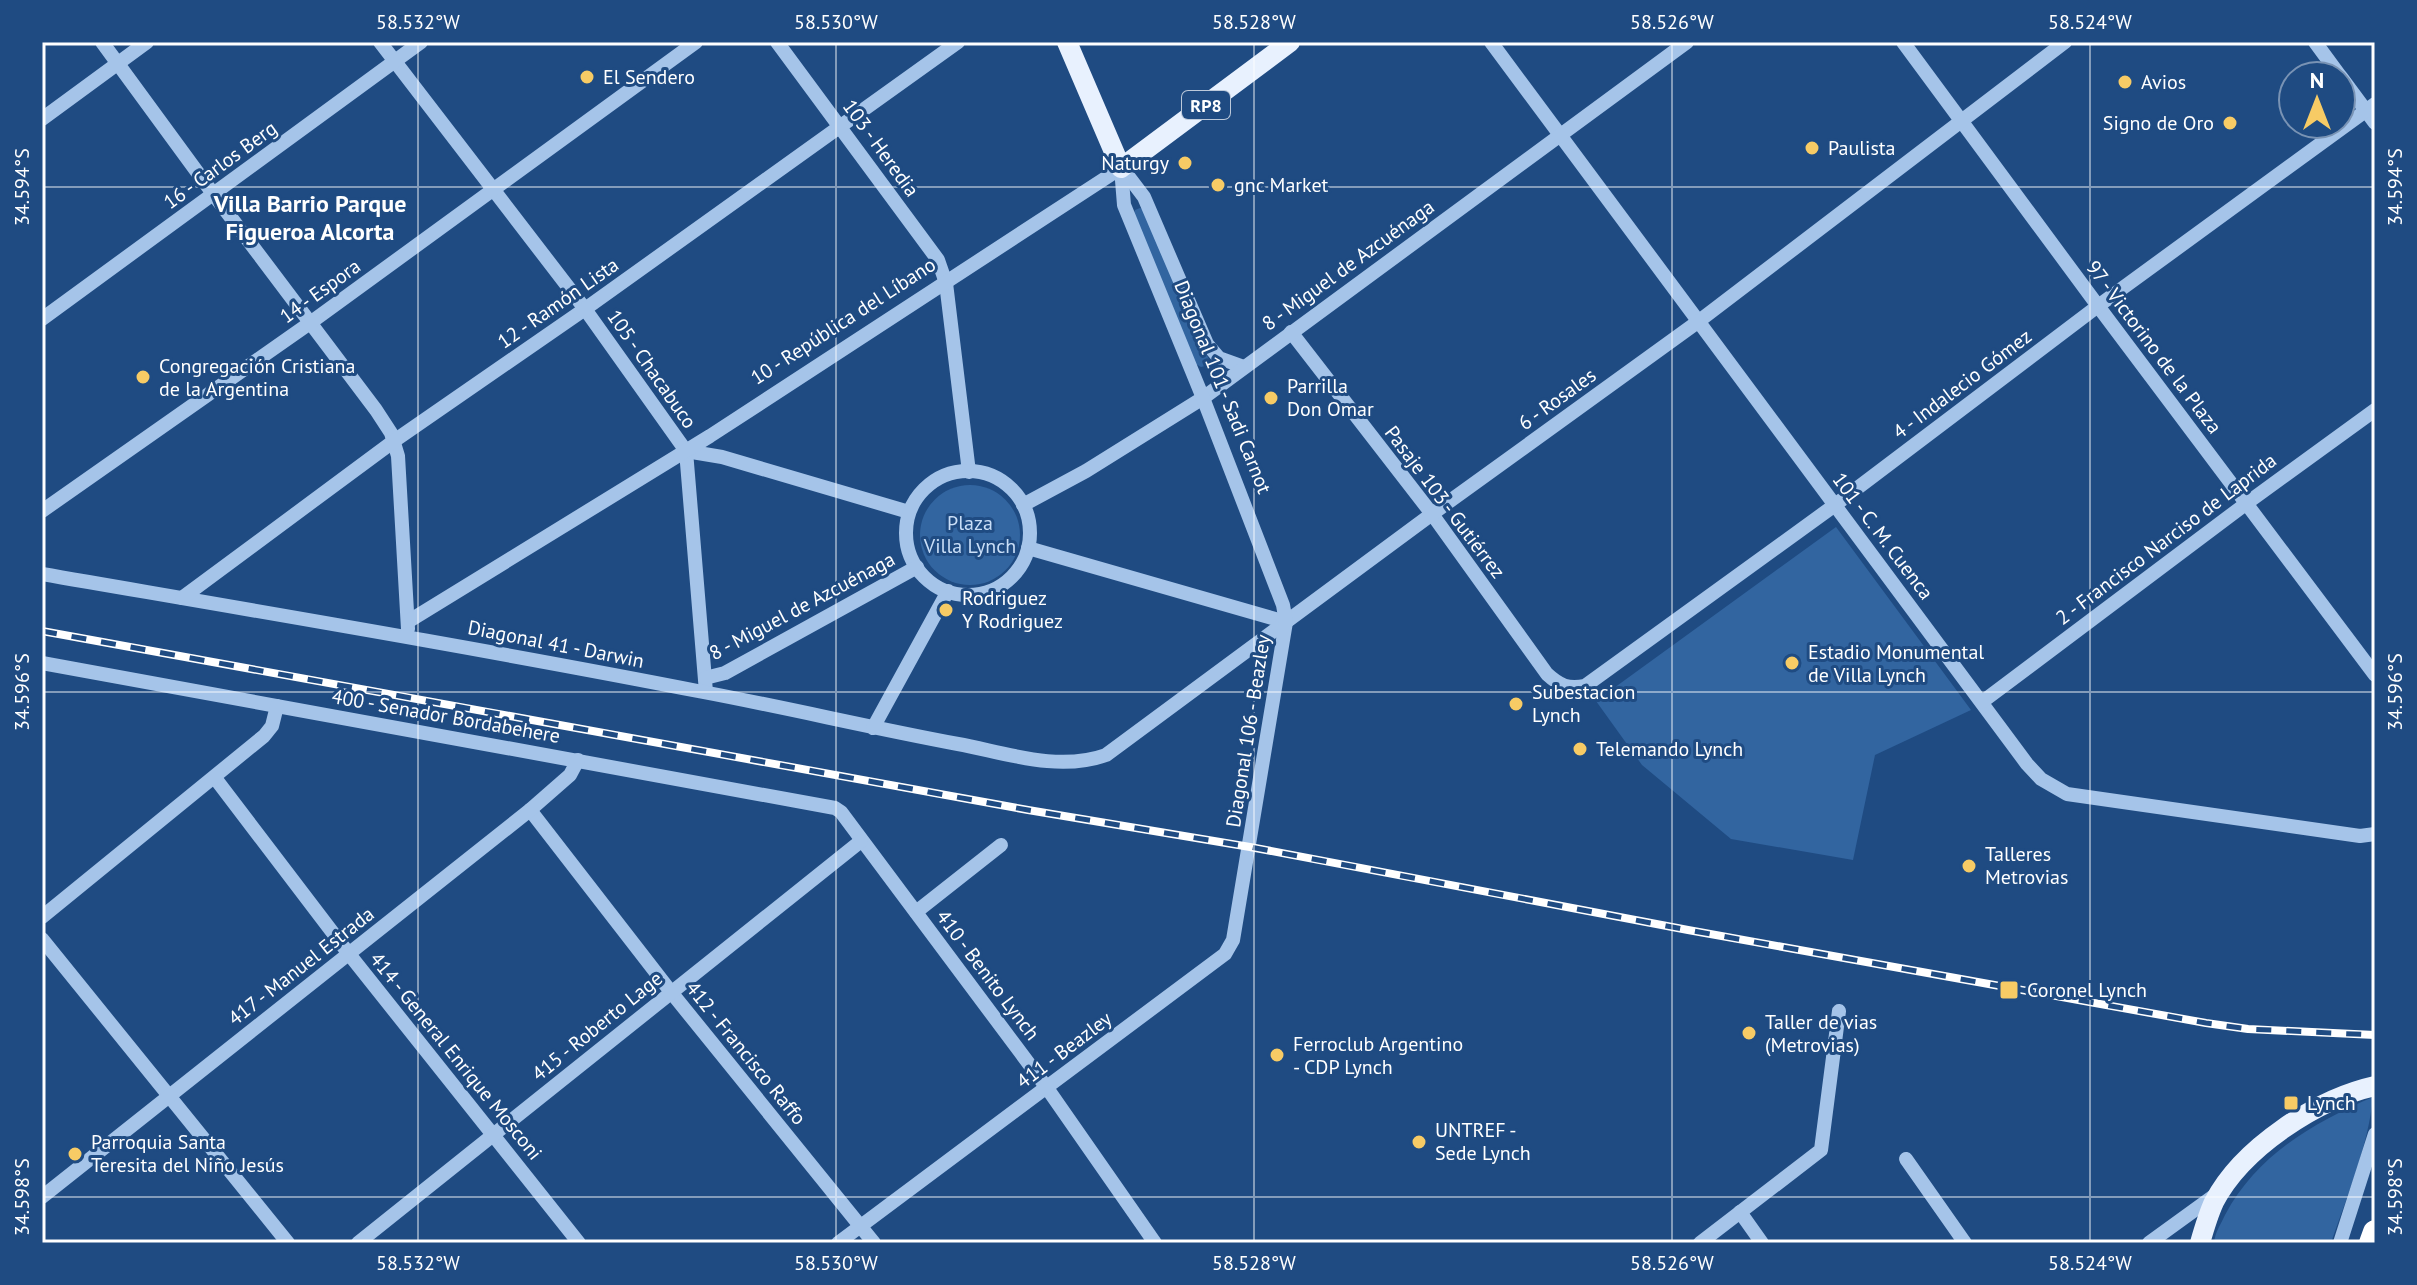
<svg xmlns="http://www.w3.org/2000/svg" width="2417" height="1285" viewBox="0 0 2417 1285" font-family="'PT Sans',sans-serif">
  <rect width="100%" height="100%" fill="#1f4b82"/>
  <!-- green -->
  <g fill="#3265a0">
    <path d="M1140,208l5,2 64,150 -4,6 -4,1 -7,-4 -61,-147 2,-6z"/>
    <circle cx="970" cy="535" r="50"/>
    <path d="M1836,527l135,183 -96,45 -22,105 -122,-21 -89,-74 -46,-64z"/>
    <path d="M2373,1097c-5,50 -26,99 -42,146h-117c1,-11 7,-19 11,-28 32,-60 88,-92 148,-118z"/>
  </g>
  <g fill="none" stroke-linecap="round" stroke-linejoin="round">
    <!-- minor -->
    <g stroke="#a5c4e9" stroke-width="14">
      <path d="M102,42l112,153 162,215 15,23 7,23 10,173"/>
      <path d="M380,42l205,267 101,142 20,241"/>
      <path d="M777,42l161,218 8,23 23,189"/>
      <path d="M1491,42l536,722 14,15 26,15 293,42 15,-2"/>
      <path d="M1903,42l195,264 277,369"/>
      <path d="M2315,42l25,34"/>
      <path d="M2341,77l34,46"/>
      <path d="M42,119l105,-77"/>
      <path d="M1122,168l22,29 63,147 12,14 25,9"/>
      <path d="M42,319l379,-277"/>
      <path d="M1291,332l141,182 115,160c13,12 21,15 38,12l250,-181 263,-199 277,-202"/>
      <path d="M686,451l36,6 187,55"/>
      <circle cx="968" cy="533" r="62"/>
      <path d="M1023,505l63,-34 117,-73 484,-356"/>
      <path d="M42,511l268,-188 386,-281"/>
      <path d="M1028,548l258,74"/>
      <path d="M42,574c220,38 441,75 661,118 85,16 169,36 255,52 48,9 100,28 148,11l326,-241 267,-193 366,-279"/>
      <path d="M182,598l212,-157 191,-132 373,-267"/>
      <path d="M409,621l301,-185 411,-268"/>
      <path d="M42,663l793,145 6,4 206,276 108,155"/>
      <path d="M705,678l20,-5 192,-106"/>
      <path d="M1982,702l265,-199 128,-93"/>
      <path d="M873,728l75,-137"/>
      <path d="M215,778l134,176 230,289"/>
      <path d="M530,810l141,182 203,251"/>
      <path d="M916,912l85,-67"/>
      <path d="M42,917l222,-181 8,-10 5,-20"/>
      <path d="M42,939l246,304"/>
      <path d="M1906,1159l59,84"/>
      <path d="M42,1197l488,-387 40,-35 8,-15"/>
      <path d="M1740,1212l22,31"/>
      <path d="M358,1243l503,-402"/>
      <path d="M838,1243l387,-289 8,-14 53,-318 -3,-17 -80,-207 -79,-193 -3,-37"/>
      <path d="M1700,1243l121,-93 18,-139"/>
      <path d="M2149,1243l69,-50"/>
      <path d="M2340,1243l35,-109"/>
    </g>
    <!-- major -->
    <g stroke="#e8f1fe" stroke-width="20">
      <path d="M1067,42l54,126 169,-126"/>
      <path d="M2200,1243c4,-14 8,-28 14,-41 28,-54 103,-103 161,-116"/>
    </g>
    <!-- highway -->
    <path stroke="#fff" stroke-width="24" d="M2371,1243l4,-11"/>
    <!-- rail casing -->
    <g stroke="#fff" stroke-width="8">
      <path id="rail" d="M42,631l986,179 222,37 438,83 518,93 42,6 127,6"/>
    </g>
    <!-- rail -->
    <use href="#rail" stroke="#1f4b82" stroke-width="5" stroke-dasharray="15" stroke-linecap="butt"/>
  </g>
  <!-- ticks -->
  <path fill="none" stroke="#fff" stroke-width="2" stroke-opacity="0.45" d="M418,42v1201M836,42v1201M1254,42v1201M1672,42v1201M2090,42v1201M42,187h2333M42,692h2333M42,1197h2333"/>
  <!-- markers -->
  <g fill="#f7cb65" stroke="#1f4b82" stroke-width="3">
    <circle cx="587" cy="77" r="8"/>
    <circle cx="2125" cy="82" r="8"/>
    <circle cx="2230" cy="123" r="8"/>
    <circle cx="1812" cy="148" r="8"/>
    <circle cx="1185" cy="163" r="8"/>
    <circle cx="1218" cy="185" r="8"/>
    <circle cx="143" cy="377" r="8"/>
    <circle cx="1271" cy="398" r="8"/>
    <circle cx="946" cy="610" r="8"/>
    <circle cx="1792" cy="663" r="8"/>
    <circle cx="1516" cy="704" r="8"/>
    <circle cx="1580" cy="749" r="8"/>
    <circle cx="1969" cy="866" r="8"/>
    <rect x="1999" y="980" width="20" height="20" rx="4"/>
    <circle cx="1749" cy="1033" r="8"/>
    <circle cx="1277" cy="1055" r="8"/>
    <rect x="2283" y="1095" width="16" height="16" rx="4"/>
    <circle cx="1419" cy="1142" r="8"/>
    <circle cx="75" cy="1154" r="8"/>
  </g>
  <g text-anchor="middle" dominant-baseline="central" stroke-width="6" stroke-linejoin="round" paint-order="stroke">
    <!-- shield labels -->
    <rect fill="#1f4b82" stroke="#bcc9da" stroke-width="2" x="1182" y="91" width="48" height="28" rx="6"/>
    <g font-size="18" font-weight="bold" fill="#fff">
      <text x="1206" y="105">RP8</text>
    </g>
    <!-- poi labels -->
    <g font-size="20" fill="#fff" stroke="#1f4b82" text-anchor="start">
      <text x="603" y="77">El Sendero</text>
      <text x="2141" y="82">Avios</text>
      <text x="2214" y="123" text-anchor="end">Signo de Oro</text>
      <text x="1828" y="148">Paulista</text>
      <text x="1169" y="163" text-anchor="end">Naturgy</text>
      <text x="1234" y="185">gnc Market</text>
      <text x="159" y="366">Congregación Cristiana<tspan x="159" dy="23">de la Argentina</tspan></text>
      <text x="1287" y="386">Parrilla<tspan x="1287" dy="23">Don Omar</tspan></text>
      <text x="962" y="598">Rodriguez<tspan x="962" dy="23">Y Rodriguez</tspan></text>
      <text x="1808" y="652">Estadio Monumental<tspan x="1808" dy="23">de Villa Lynch</tspan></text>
      <text x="1532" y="692">Subestacion<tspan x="1532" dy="23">Lynch</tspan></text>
      <text x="1596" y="749">Telemando Lynch</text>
      <text x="1985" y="854">Talleres<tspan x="1985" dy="23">Metrovias</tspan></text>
      <text x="2027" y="990">Coronel Lynch</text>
      <text x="1765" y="1022">Taller de vias<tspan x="1765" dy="23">(Metrovias)</tspan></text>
      <text x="1293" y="1044">Ferroclub Argentino<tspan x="1293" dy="23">- CDP Lynch</tspan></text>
      <text x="2307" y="1103">Lynch</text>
      <text x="1435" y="1130">UNTREF -<tspan x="1435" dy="23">Sede Lynch</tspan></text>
      <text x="91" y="1142">Parroquia Santa<tspan x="91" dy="23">Teresita del Niño Jesús</tspan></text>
    </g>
    <!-- street labels -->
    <g font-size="20" fill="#fff" stroke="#1f4b82">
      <text transform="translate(881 148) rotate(54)">103 - Heredia</text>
      <text transform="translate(220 165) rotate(-36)">16 - Carlos Berg</text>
      <text transform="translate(1348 265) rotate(-36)">8 - Miguel de Azcuénaga</text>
      <text transform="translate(320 291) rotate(-36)">14 - Espora</text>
      <text transform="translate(558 303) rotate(-35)">12 - Ramón Lista</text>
      <text transform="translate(843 321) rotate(-33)">10 - República del Líbano</text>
      <text transform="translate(2154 347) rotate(53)">97 - Victorino de la Plaza</text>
      <text transform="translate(652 369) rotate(55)">105 - Chacabuco</text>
      <text transform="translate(1962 384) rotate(-37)">4 - Indalecio Gómez</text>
      <text transform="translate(1223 387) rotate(68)">Diagonal 101 - Sadi Carnot</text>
      <text transform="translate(1557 399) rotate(-36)">6 - Rosales</text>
      <text transform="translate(1445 502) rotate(53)">Pasaje 103 - Gutiérrez</text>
      <text transform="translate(1883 536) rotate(53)">101 - C. M. Cuenca</text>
      <text transform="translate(2166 539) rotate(-37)">2 - Francisco Narciso de Laprida</text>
      <text transform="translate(802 606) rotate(-28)">8 - Miguel de Azcuénaga</text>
      <text transform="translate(556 644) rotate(11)">Diagonal 41 - Darwin</text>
      <text transform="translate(446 716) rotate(10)">400 - Senador Bordabehere</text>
      <text transform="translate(1248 731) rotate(-81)">Diagonal 106 - Beazley</text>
      <text transform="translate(301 966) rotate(-38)">417 - Manuel Estrada</text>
      <text transform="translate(988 975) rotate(53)">410 - Benito Lynch</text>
      <text transform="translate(597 1026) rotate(-39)">415 - Roberto Lage</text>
      <text transform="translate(1064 1050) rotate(-37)">411 - Beazley</text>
      <text transform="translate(746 1053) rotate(51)">412 - Francisco Raffo</text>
      <text transform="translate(456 1056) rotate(51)">414 - General Enrique Mosconi</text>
    </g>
    <!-- park labels -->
    <g font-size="20" fill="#c9def7" stroke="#1f4b82">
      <text x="970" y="523">Plaza<tspan x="970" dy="23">Villa Lynch</tspan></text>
    </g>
    <!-- quarter labels -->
    <g font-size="24" font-weight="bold" fill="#fff" stroke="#1f4b82">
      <text x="310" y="203">Villa Barrio Parque<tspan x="310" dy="28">Figueroa Alcorta</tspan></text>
    </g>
  </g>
  <!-- border -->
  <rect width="2417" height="1285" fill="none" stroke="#1f4b82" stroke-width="88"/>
  <!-- north arrow -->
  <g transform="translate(2317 100)"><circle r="38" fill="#1f4b82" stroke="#7993b4" stroke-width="2"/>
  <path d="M0-6L14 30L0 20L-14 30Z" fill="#f7cb65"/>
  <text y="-12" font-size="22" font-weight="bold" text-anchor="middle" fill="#ffffff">N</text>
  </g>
  <rect x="44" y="44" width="2329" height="1197" fill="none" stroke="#fff" stroke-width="3"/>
  <g font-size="20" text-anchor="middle" fill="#fff">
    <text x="418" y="29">58.532°W</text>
    <text x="836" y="29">58.530°W</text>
    <text x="1254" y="29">58.528°W</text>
    <text x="1672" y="29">58.526°W</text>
    <text x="2090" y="29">58.524°W</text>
    <text transform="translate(22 187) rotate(-90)" y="7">34.594°S</text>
    <text transform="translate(2395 187) rotate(-90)" y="7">34.594°S</text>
    <text transform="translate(22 692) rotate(-90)" y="7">34.596°S</text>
    <text transform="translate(2395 692) rotate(-90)" y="7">34.596°S</text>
    <text transform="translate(22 1197) rotate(-90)" y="7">34.598°S</text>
    <text transform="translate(2395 1197) rotate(-90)" y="7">34.598°S</text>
    <text x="418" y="1270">58.532°W</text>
    <text x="836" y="1270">58.530°W</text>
    <text x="1254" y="1270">58.528°W</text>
    <text x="1672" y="1270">58.526°W</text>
    <text x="2090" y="1270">58.524°W</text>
  </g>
</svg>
